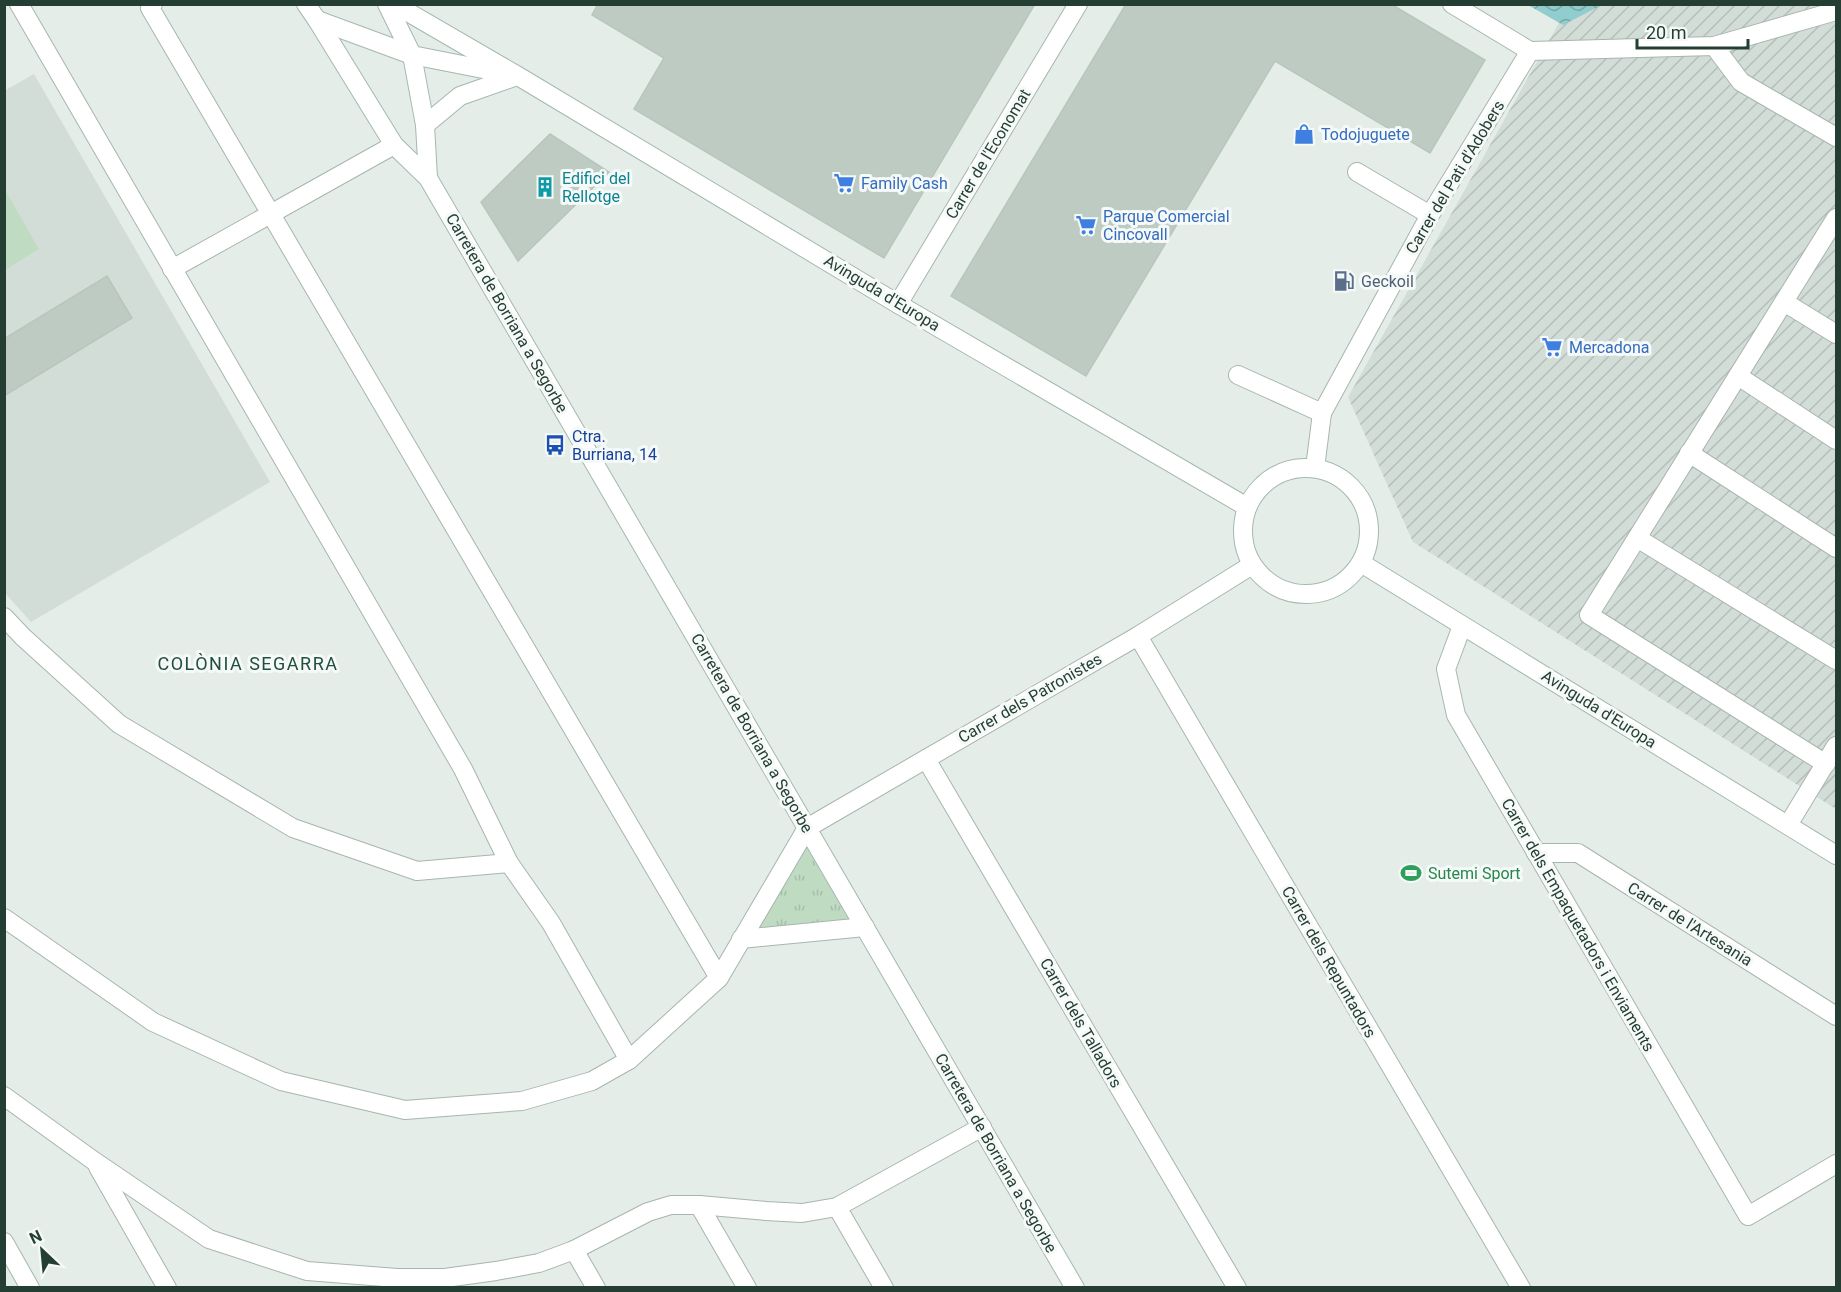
<svg xmlns="http://www.w3.org/2000/svg" width="1841" height="1292" viewBox="0 0 1841 1292" font-family="Roboto,sans-serif">
  <defs>
    <pattern id="industrial-furrows" width="10" height="10" patternUnits="userSpaceOnUse" patternTransform="scale(1.5)"><rect width="10" height="10" fill="#d3ddd7"/><path d="M-1 1l2-2M0 10L10 0M9 11l2-2" fill="none" stroke="#b5bfb9"/></pattern>
    <pattern id="park-tufts" width="24" height="20" patternUnits="userSpaceOnUse" patternTransform="scale(1.5)"><rect width="24" height="20" fill="#bfdcc3"/><path d="M3 7l-1-3M5 7V3M7 7l1-3M15 17l-1-3M17 17v-4M19 17l1-3" fill="none" stroke="#a4bea8"/></pattern>
    <pattern id="water-waves" width="16" height="10" patternUnits="userSpaceOnUse" patternTransform="scale(1.5)"><rect width="16" height="10" fill="#91cdce"/><path d="M0 5q4-4 8 0t8 0" fill="none" stroke="#76a8a8"/></pattern>
  </defs>
  <rect width="100%" height="100%" fill="#e5ede8"/>
  <!-- built -->
  <path fill="#d3ddd7" d="M34,74l236,408 -239,140 -27,-30v-501z"/>
  <!-- industrial -->
  <path fill="url(#industrial-furrows)" d="M1593,5h243v804l-423,-267 -65,-145 212,-376z"/>
  <!-- green -->
  <path fill="#bfdcc3" d="M5,190l34,59 -34,21h-1z"/>
  <!-- park -->
  <path fill="url(#park-tufts)" d="M807,828l58,99 -124,12z"/>
  <!-- water -->
  <path fill="url(#water-waves)" d="M1528,5h74l-39,20z"/>
  <!-- building -->
  <g fill="#bdcbc3" stroke="#b7c6be" stroke-width="1.5">
    <path d="M598,4h437l-151,254 -250,-149 30,-51 -72,-43z"/>
    <path d="M1126,4h265l94,56 -55,93 -155,-92 -189,315 -135,-80z"/>
    <path d="M550,134l59,38 -91,89 -37,-59z"/>
    <path d="M107,276l25,42 -128,78v-57z"/>
  </g>
  <g fill="none" stroke-linecap="round" stroke-linejoin="round">
    <!-- lane casing -->
    <g stroke="#a8b5ae" stroke-width="20">
      <g id="lane">
        <path d="M1714,46l27,36 95,55"/>
        <path d="M1357,172l73,43"/>
        <path d="M1784,302l52,32"/>
        <path d="M1238,375l84,38"/>
        <path d="M1738,376l98,64"/>
        <path d="M1689,453l147,95"/>
        <path d="M1637,538l199,122"/>
        <path d="M1826,764l-237,-149 247,-397"/>
        <path d="M1788,825l48,-79"/>
      </g>
    </g>
    <!-- street casing -->
    <g stroke="#a8b5ae" stroke-width="20">
      <g id="street">
        <path d="M19,4l444,765 46,94 42,60 78,137"/>
        <path d="M153,4l-3,4 569,970"/>
        <path d="M1452,4l78,47 184,-5 122,-35"/>
        <path d="M172,269l222,-124"/>
        <path d="M898,304l180,-300"/>
        <path d="M1315,468l7,-55 108,-198 100,-164"/>
        <path d="M4,617l19,20 96,87 174,104 124,43 92,-8"/>
        <path d="M1462,626l-16,43 10,46 292,501 88,-52"/>
        <path d="M1138,636l383,652"/>
        <path d="M926,759l311,529"/>
        <path d="M1536,853h42l258,163"/>
        <path d="M4,918l149,104 128,59 124,29 117,-9 70,-20 37,-21 90,-82 88,-150 331,-192 114,-71"/>
        <path d="M741,939l124,-12"/>
        <path d="M4,1096l90,65 115,78 98,32 90,7h48l51,-7 43,-8 35,-13 74,-38 23,-7h28l67,6 36,2 35,-6 145,-80"/>
        <path d="M98,1167l69,121"/>
        <path d="M699,1205l48,83"/>
        <path d="M837,1207l47,81"/>
        <path d="M4,1242l26,46"/>
        <path d="M574,1250l22,38"/>
      </g>
    </g>
    <!-- secondary casing -->
    <g stroke="#a4b8ae" stroke-width="20">
      <g id="secondary">
        <path d="M306,4l11,16 77,125 34,33 647,1110"/>
        <path d="M387,4l25,51 13,70"/>
        <path d="M394,4l124,72 380,228 349,203"/>
        <path d="M317,20l95,35 91,18"/>
        <path d="M428,178l-3,-53 35,-29 57,-20"/>
        <circle cx="1306" cy="531" r="63"/>
        <path d="M1361,563l475,292"/>
      </g>
    </g>
    <!-- lane -->
    <use href="#lane" stroke="#fff" stroke-width="18"/>
    <!-- street -->
    <use href="#street" stroke="#fff" stroke-width="18"/>
    <!-- secondary -->
    <use href="#secondary" stroke="#fff" stroke-width="18"/>
  </g>
  <!-- icons -->
  <defs>
    <g id="shop-bare" transform="scale(1.62)"><path d="M-5-2.5h2.3a2.7 3.5 0 0 1 5.4 0H5L5.5 6h-11ZM-1.5-2.5h3a1.5 2.3 0 0 0-3 0Z" fill="#3f7fe0" stroke="#f5f9f7" stroke-width="2.5" paint-order="stroke"/></g>
    <g id="supermarket-bare" transform="scale(1.62)"><path d="M-6-5.5h2.5l.6 2H6L4.5 2H-2.5L-4.4-4H-6ZM-1.5 3.2a1.3 1.3 0 1 0 .1 0ZM3 3.2a1.3 1.3 0 1 0 .1 0Z" fill="#3f7fe0" stroke="#f5f9f7" stroke-width="2.5" paint-order="stroke"/></g>
    <g id="building-bare" transform="scale(1.62)"><path d="M-4-6H4V6H1V3H-1V6H-4ZM-2.5-4.3h1.7v1.8h-1.7ZM.8-4.3h1.7v1.8H.8ZM-2.5-1h1.7V.8h-1.7ZM.8-1h1.7V.8H.8Z" fill="#0f9aa8" stroke="#f5f9f7" stroke-width="2.5" paint-order="stroke"/></g>
    <g id="fuel-bare" transform="scale(1.62)"><path d="M-5.5-6h7V0h2V4h1.3V-2.5L3-4.5l.8-.8L6-3V5H2.5V1h-1V6h-7ZM-4.2-4.7v3.2H.2V-4.7Z" fill="#5c6f8a" stroke="#f5f9f7" stroke-width="2.5" paint-order="stroke"/></g>
    <g id="bus-bare" transform="scale(1.62)"><path d="M-5-6H5V4H4V6H2V4H-2V6H-4V4H-5ZM-3.5-4V0h7V-4ZM-3.5 1.2v1.5H-2V1.2ZM2 1.2v1.5H3.5V1.2Z" fill="#1a4fb4" stroke="#f5f9f7" stroke-width="2.5" paint-order="stroke"/></g>
    <g id="stadium-bare" transform="scale(1.62)"><path d="M0-5a6.5 5 0 1 0 0 10a6.5 5 0 1 0 0-10ZM-3.5-1.8h7v3.6h-7Z" fill="#2e9e5b" stroke="#f5f9f7" stroke-width="2.5" paint-order="stroke"/></g>
  </defs>
  <g fill-rule="evenodd">
    <use href="#shop-bare" x="1304" y="134"/>
    <use href="#supermarket-bare" x="844" y="183"/>
    <use href="#building-bare" x="545" y="187"/>
    <use href="#supermarket-bare" x="1086" y="225"/>
    <use href="#fuel-bare" x="1344" y="281"/>
    <use href="#supermarket-bare" x="1552" y="347"/>
    <use href="#bus-bare" x="555" y="445"/>
    <use href="#stadium-bare" x="1411" y="873"/>
  </g>
  <g text-anchor="middle" dominant-baseline="central" stroke-width="6" stroke-linejoin="round" paint-order="stroke">
    <!-- shop labels -->
    <g font-size="16" fill="#366cbe" stroke="#f5f9f7" text-anchor="start">
      <text x="1321" y="134">Todojuguete</text>
      <text x="861" y="183">Family Cash</text>
      <text x="1103" y="216">Parque Comercial<tspan x="1103" dy="18">Cincovall</tspan></text>
      <text x="1569" y="347">Mercadona</text>
    </g>
    <!-- street labels -->
    <g font-size="16" fill="#253e33" stroke="#f5f9f7">
      <text transform="translate(988 154) rotate(-59)">Carrer de l'Economat</text>
      <text transform="translate(1455 177) rotate(-59)">Carrer del Pati d'Adobers</text>
      <text transform="translate(882 293) rotate(31)">Avinguda d'Europa</text>
      <text transform="translate(507 313) rotate(60)">Carretera de Borriana a Segorbe</text>
      <text transform="translate(1030 698) rotate(-30)">Carrer dels Patronistes</text>
      <text transform="translate(1599 709) rotate(32)">Avinguda d'Europa</text>
      <text transform="translate(752 733) rotate(60)">Carretera de Borriana a Segorbe</text>
      <text transform="translate(1690 924) rotate(32)">Carrer de l'Artesania</text>
      <text transform="translate(1578 925) rotate(60)">Carrer dels Empaquetadors i Enviaments</text>
      <text transform="translate(1329 962) rotate(60)">Carrer dels Repuntadors</text>
      <text transform="translate(1081 1023) rotate(60)">Carrer dels Talladors</text>
      <text transform="translate(996 1153) rotate(60)">Carretera de Borriana a Segorbe</text>
    </g>
    <!-- culture labels -->
    <g font-size="16" fill="#0d838f" stroke="#f5f9f7" text-anchor="start">
      <text x="562" y="178">Edifici del<tspan x="562" dy="18">Rellotge</tspan></text>
    </g>
    <!-- service labels -->
    <g font-size="16" fill="#4e5e75" stroke="#f5f9f7" text-anchor="start">
      <text x="1361" y="281">Geckoil</text>
    </g>
    <!-- transit labels -->
    <g font-size="16" fill="#164399" stroke="#f5f9f7" text-anchor="start">
      <text x="572" y="436">Ctra.<tspan x="572" dy="18">Burriana, 14</tspan></text>
    </g>
    <!-- leisure labels -->
    <g font-size="16" fill="#27864d" stroke="#f5f9f7" text-anchor="start">
      <text x="1428" y="873">Sutemi Sport</text>
    </g>
    <!-- neighbourhood labels -->
    <g font-size="18" letter-spacing="1.5" fill="#224f3d" stroke="#f5f9f7">
      <text x="248" y="663">COLÒNIA SEGARRA</text>
    </g>
  </g>
  <!-- border -->
  <rect width="1841" height="1292" fill="none" stroke="#253e33" stroke-width="12"/>
  <!-- north arrow -->
  <g transform="translate(42 1250) rotate(334)" stroke="#f5f9f7" stroke-width="4.5" paint-order="stroke">
  <path d="M0-4.5L10 22L0 15L-10 22Z" fill="#253e33"/>
  <text y="-9" font-size="16" font-weight="bold" text-anchor="middle" fill="#253e33">N</text>
  </g>
  <!-- scale -->
  <path d="M1637 39v9h111v-9" fill="none" stroke="#253e33" stroke-width="3"/>
  <text x="1646" y="39" font-size="18" fill="#253e33" stroke="#f5f9f7" stroke-width="4.5" paint-order="stroke">20 m</text>
</svg>
